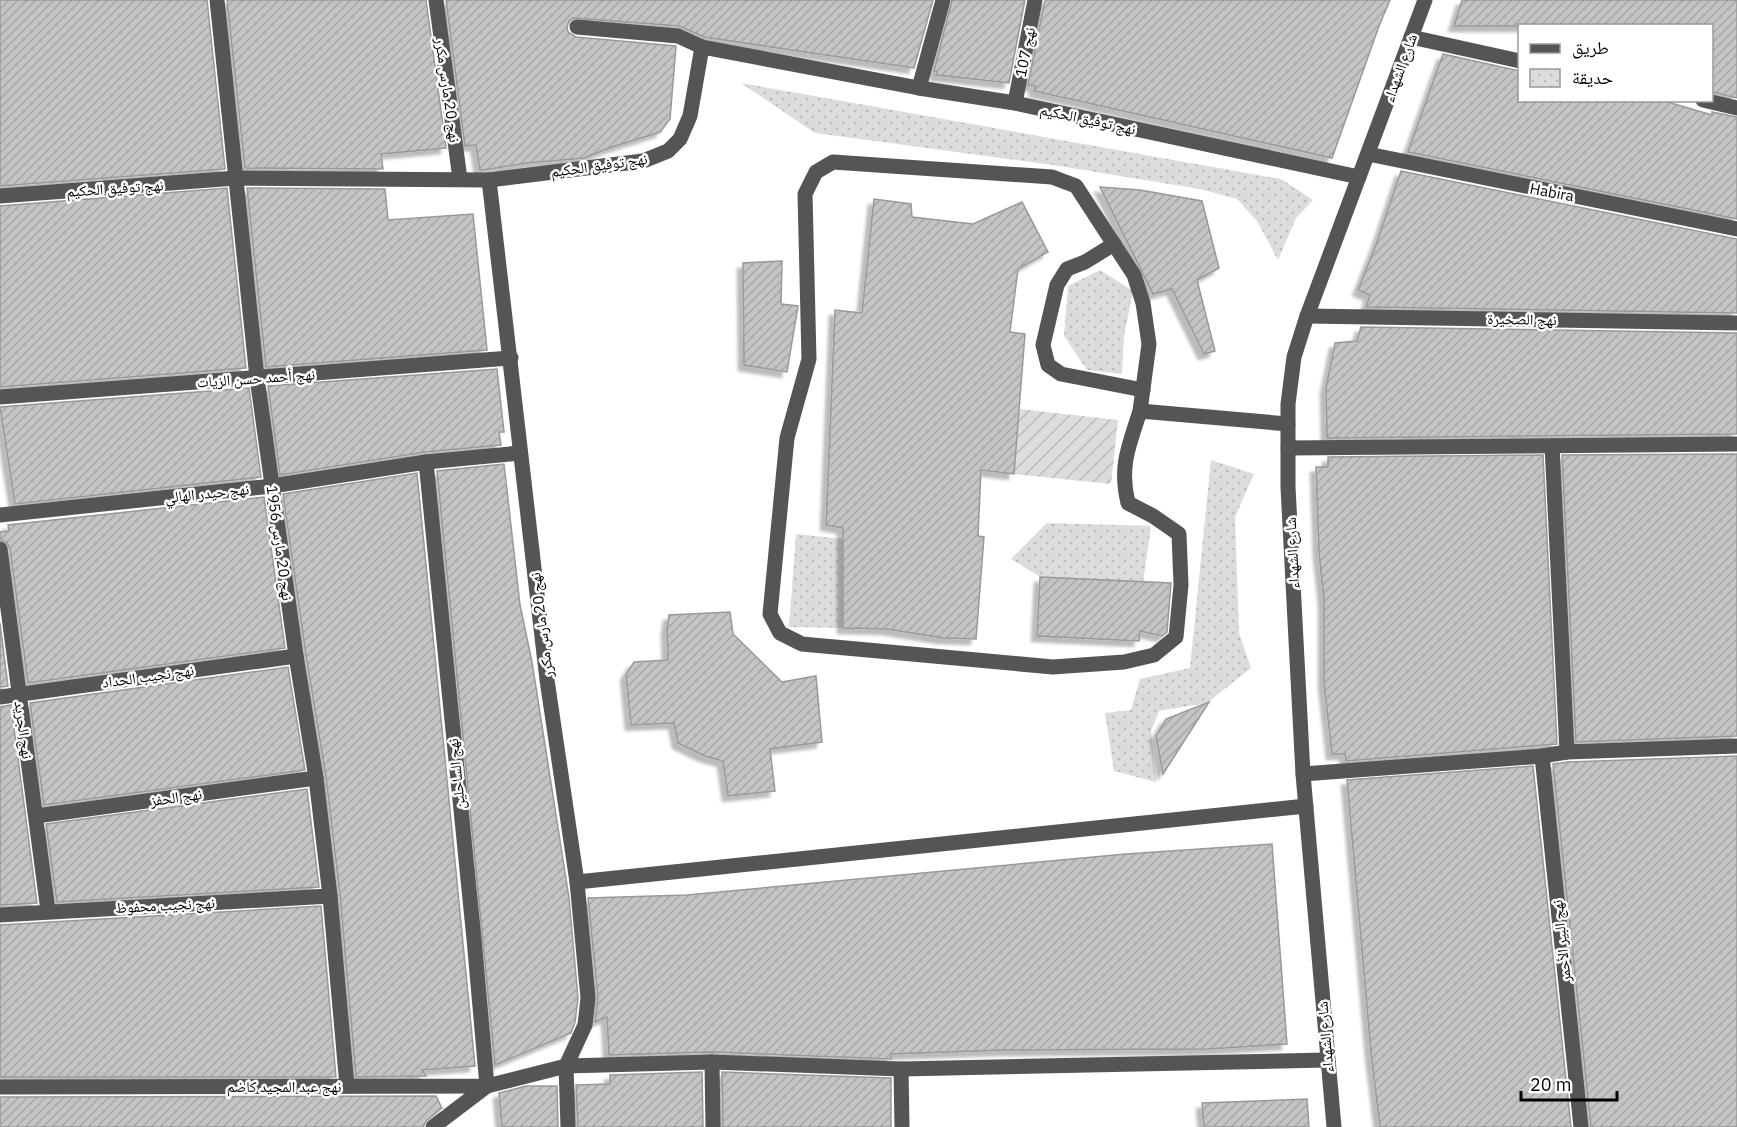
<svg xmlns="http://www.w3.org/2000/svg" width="1737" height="1127" viewBox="0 0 1737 1127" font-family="'IBM Plex Sans','Noto Naskh Arabic',sans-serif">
  <defs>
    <pattern id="park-dots" width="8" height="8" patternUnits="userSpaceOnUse" patternTransform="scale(1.5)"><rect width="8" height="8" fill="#dcdcdc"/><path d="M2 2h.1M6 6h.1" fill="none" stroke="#bbb" stroke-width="1.8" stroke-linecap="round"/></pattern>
    <pattern id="garden-furrows" width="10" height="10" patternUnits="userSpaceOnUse" patternTransform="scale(1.5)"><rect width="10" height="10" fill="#dcdcdc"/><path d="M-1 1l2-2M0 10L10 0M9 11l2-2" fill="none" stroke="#bbb"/></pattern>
    <pattern id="building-hatch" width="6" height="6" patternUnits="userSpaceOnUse" patternTransform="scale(1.5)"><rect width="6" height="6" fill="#c4c4c4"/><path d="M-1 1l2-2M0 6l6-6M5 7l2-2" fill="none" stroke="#a7a7a7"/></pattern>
    <filter id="shadow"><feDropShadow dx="-5.5" dy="5.5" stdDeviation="1.5" flood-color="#0004"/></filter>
  </defs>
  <rect width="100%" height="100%" fill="#fff"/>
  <!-- park -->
  <g fill="url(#park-dots)">
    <path d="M741,83l540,96 32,21 -17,18 -18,42 -21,-39 -20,-22 -37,-10 -147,-24 -238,-32z"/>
    <path d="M1100,270l33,21 -9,45 -2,38 -35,-4 -23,-34 4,-50z"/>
    <path d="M1211,460l43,14 -19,43 4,116 12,35 -44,35 -48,8 -8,20 5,51 -42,-11 -9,-58 26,-3 9,-31 50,-11z"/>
    <path d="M1047,523l104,3 -8,56 -103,-5 -29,-18z"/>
    <path d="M796,534l47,5v89l-54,-1z"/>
  </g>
  <!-- garden -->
  <path fill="url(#garden-furrows)" d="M1020,409l98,11 -7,64 -98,-10z"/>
  <!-- building -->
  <g fill="url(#building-hatch)" stroke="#999" stroke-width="1.5" filter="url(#shadow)">
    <path d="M0,0h207l18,169 -225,17z"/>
    <path d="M227,0h199l20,148 -65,6 2,15 -138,-1z"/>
    <path d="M446,0h487l-19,68 -210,-31 -25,-11 -106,-8 -4,3 -2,6 1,5 8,5 100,9 -6,73 -10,13 -51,16 -25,10 -57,5 -44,7h-3l-4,-25 -11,1z"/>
    <path d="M952,0h73l-16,83 -73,-8 1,-3 -3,-1z"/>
    <path d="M1045,0h345l-11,26 -47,132 -298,-67 2,-5 -8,-1z"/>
    <path d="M1462,0h275v98l-25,-6v-66h-258z"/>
    <path d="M1443,54l77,17v29h141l51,15v-3l25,5v102l-329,-67z"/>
    <path d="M1401,171l336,68v74l-371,-6 4,-12 -12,-5 18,-45z"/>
    <path d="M1100,187l40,3 62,11 17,67 -22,12 18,71 -11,3 -32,-65 -19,5z"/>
    <path d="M227,188l19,180 -246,19v-181z"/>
    <path d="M247,188l138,1 3,31 85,-6 14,136 -221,17z"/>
    <path d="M874,199l37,5 1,13 61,7 49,-22 26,50 -30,17 -8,63 15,2 -11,140 -33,-4 -3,66 6,1 -8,102 -33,-1 -56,-9 -44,-1v-100l-17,-3 9,-215 27,3z"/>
    <path d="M782,261l-1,43 17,2 -11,66 -43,-7 -1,-102z"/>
    <path d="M1361,327l376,6v101l-410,4 -1,-50 9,-45 22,-2z"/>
    <path d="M497,369l7,63h-5l2,13 -76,7 -145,23 -12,-89z"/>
    <path d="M249,388l12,89 -246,27 -15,-97z"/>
    <path d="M1737,454v282l-161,6 -14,-287z"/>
    <path d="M1543,455l14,289 -211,17 -1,-7h-13l-8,-71v-82l-5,-49 -3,-85h12v-10z"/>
    <path d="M504,464l16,141 12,57 37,236 9,100 -3,24 -4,11 -76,32 -58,-594z"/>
    <path d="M417,473l58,593 -53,4 4,6 -70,1 -16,-182 -14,-118 -20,-122 -23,-161z"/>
    <path d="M264,497l21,151 -257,35 -18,-135 -3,-5 -7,-4v-7l9,-1 -1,-6z"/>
    <path d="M1040,577l131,6 -4,49 -5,4 -22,-5 -1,10 -102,-5z"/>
    <path d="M730,612l3,22 49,48 34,-6 6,66 -52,7 5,42 -47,5 -5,-35 -18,-5 -27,-13 -4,-20 -43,2 -5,-50 8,-13 34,-2 -1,-31 2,-14z"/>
    <path d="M0,623l8,63 -8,1z"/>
    <path d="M288,667l17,103 -261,35 -14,-102z"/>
    <path d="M1209,702l-46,72 -7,-38 10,-17z"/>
    <path d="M11,705l26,198 -37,2v-198z"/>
    <path d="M1737,756v371h-146l-38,-363 15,-2z"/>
    <path d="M1533,766l38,361h-191l-9,-75 -24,-272z"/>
    <path d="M307,789l12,98 -262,15 -11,-78z"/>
    <path d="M1272,844l15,200 -80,5 -201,1 -115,4v5l-179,-7 -103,3 -2,-38 -12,5 3,-25 -10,-99 99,-3 439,-41z"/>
    <path d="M321,906l15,171h-336v-152z"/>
    <path d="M702,1072l1,55h-125l-2,-42 34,-1v-9z"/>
    <path d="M722,1072l169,6v49h-168z"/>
    <path d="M526,1086h31l1,41h-56l-3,-34z"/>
    <path d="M436,1096l6,12 -15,12 -4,7h-423v-30z"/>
    <path d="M1307,1099l2,28h-105l-2,-24z"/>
  </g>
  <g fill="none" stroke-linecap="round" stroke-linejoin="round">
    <!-- minor -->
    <g stroke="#555" stroke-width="15">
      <path d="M217,0l40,378 39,278 20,122 14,118 17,190"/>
      <path d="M436,0l24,179"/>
      <path d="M577,27l101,9 24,11"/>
      <path d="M1411,37l109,24"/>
      <path d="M919,88l24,-88"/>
      <path d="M1703,100l34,8"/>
      <path d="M1015,103l20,-103"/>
      <path d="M1368,154l369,75"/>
      <path d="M489,180l58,500 30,202 11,116 -3,27 -19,41 2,61"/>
      <path d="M0,196l236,-18 253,2 154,-19 25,-10 12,-12 10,-23 12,-69 217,41 96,15 344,74"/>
      <path d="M1114,244l-29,18 -18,7 -10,16 -14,60 5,20 13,9 82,16"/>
      <path d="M1307,316l430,7"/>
      <path d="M0,397l511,-39"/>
      <path d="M1140,411c-11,35 -21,55 -12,92l25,13 26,18 2,51 -5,52 -22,18 -30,7 -71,5 -251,-23 -22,-11 -10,-19 17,-176 22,-79 -4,-165 11,-22 17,-10 219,15 24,9 58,89 9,28 6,41 -9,67 148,13"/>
      <path d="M1552,446l15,306"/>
      <path d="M1288,448l449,-4"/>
      <path d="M426,462l48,477 13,147 -54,41"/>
      <path d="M0,515l272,-29 154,-24 94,-9"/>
      <path d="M0,549l48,362"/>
      <path d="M0,697l296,-41"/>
      <path d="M1542,756l39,371"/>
      <path d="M1303,774l239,-18 25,-4 170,-6"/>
      <path d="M36,816l280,-38"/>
      <path d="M577,882l729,-76"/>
      <path d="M0,915l330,-19"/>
      <path d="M712,1062l1,65"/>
      <path d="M901,1069l1,58"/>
      <path d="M0,1087l487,-1 79,-20 146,-4 189,7 426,-9"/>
      <path d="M1334,1127l-31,-353 -15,-287v-83l6,-47 13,-41 118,-316"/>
    </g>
  </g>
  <g text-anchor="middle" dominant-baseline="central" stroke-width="5" stroke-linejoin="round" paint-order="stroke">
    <!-- street labels -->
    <g font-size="15" fill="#000" stroke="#fff">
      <text transform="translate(1025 52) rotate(-79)">نهج 107</text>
      <text transform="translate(1400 68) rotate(-70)">شارع الشهداء</text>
      <text transform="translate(448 90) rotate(82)">نهج 20 مارس مكرر</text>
      <text transform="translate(1088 119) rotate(12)">نهج توفيق الحكيم</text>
      <text transform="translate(599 165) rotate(-8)">نهج توفيق الحكيم</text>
      <text transform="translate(115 188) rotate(-4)">نهج توفيق الحكيم</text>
      <text transform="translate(1552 192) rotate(11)">Habira</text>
      <text transform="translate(1522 319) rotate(1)">نهج الصخيرة</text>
      <text transform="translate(256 378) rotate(-4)">نهج أحمد حسن الزيات</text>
      <text transform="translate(207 493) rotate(-6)">نهج حيدر الهالي</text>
      <text transform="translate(280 543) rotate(82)">نهج 20 مارس 1956</text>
      <text transform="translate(1292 553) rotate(-93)">شارع الشهداء</text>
      <text transform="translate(541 625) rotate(-97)">نهج 20 مارس مكرر</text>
      <text transform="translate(148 676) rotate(-8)">نهج نجيب الحداد</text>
      <text transform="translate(24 730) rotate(82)">نهج الجريد</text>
      <text transform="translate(456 774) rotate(-96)">نهج الساحلين</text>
      <text transform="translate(176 797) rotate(-8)">نهج الحفز</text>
      <text transform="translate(165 905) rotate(-3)">نهج نجيب محفوظ</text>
      <text transform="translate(1561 941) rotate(-96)">نهج البير الأحمر</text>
      <text transform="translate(1325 1037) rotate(-95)">شارع الشهداء</text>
      <text x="284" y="1086">نهج عبد المجيد كاضم</text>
    </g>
  </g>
  <!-- legend -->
  <rect x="1518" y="24" width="195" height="78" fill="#ffffff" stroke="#999999" stroke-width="1.5"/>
  <rect x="1530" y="44" width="30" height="9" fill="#555555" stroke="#999999" stroke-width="1.5"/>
  <text x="1572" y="54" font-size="18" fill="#000000">طريق</text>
  <rect x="1530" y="69" width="30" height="18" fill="url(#park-dots)" stroke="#999999" stroke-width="1.5"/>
  <text x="1572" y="84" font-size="18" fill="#000000">حديقة</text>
  <!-- scale -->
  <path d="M1521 1091v9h96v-9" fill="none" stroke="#000000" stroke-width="3"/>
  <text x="1530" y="1091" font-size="18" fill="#000000" stroke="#ffffff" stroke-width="4.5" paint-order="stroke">20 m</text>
</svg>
